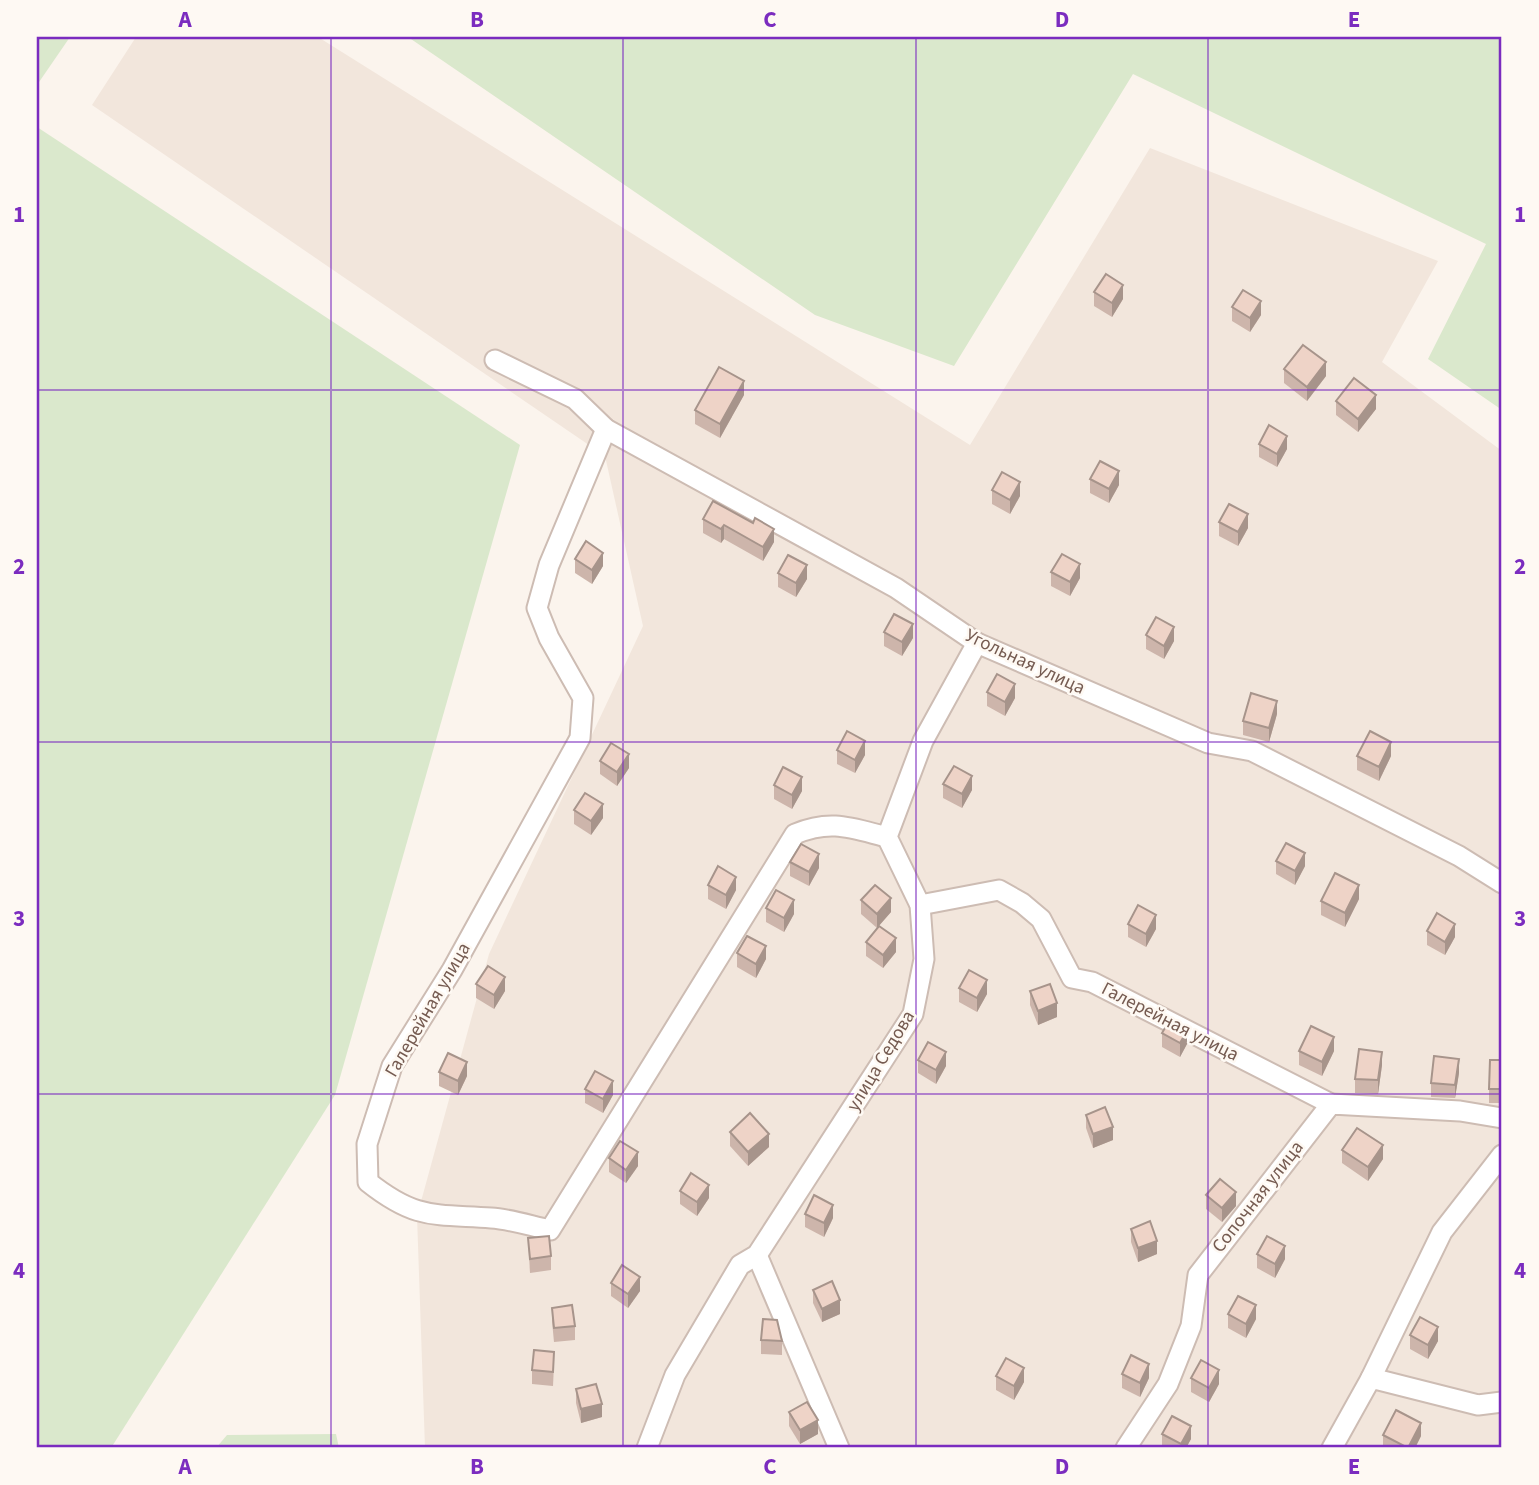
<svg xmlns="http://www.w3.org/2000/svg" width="1539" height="1485" viewBox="0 0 1539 1485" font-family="'Source Sans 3',sans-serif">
  <rect width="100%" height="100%" fill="#fbf4ed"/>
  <!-- residential -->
  <path fill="#f2e6dc" d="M136,37h182l652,408 180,-297 288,113 -56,101 120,89v997h-1077l-8,-232 72,-262 154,-328 -38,-170 -513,-351z"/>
  <!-- green -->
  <g fill="#dae8cc">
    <path d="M37,37h33l-33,48z"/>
    <path d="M408,37h1094v373l-74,-51 58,-115 -353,-170 -179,292 -139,-51z"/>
    <path d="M37,127l483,318 -185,650 -224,353h-74z"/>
    <path d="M336,1434l3,14h-123l11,-13z"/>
  </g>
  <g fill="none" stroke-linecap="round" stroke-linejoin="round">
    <!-- minor casing -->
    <g stroke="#cdbcb3" stroke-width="23">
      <g id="minor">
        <path d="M495,360l80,39 31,30 290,159 81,55 231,100 44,8 207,105 43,27"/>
        <path d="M606,429l-57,136 -12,43 12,30 34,60 -3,40 -128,232 -60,96 -25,78 1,38c48,38 66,32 123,36 19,1 40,8 59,12l245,-396c36,-15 56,-6 92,3"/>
        <path d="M920,905l79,-15 23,13 19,16 31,59 20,4 239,122"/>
        <path d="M757,1255l82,193"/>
        <path d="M1371,1378l71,-146 60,-77"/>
        <path d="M647,1448l28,-73 65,-110 17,-10 156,-241 11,-55 -4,-54 -33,-68 36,-96 54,-98"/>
        <path d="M1126,1448l42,-64 23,-58 7,-51 133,-171 129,7 42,7"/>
        <path d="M1332,1448l39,-70 107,27 24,-3"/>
      </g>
    </g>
    <!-- minor -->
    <use href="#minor" stroke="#fff" stroke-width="19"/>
  </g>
  <!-- wall -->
  <g fill="#cdb5ab">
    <path d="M1094,292l29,7 -11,18 -18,-11z"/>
    <path d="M1232,307l29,8 -11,17 -18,-11z"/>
    <path d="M1284,369l42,7 -19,25 -23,-18z"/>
    <path d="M744,395l-24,43 -25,-14v-14z"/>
    <path d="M1336,401l40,8 -18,23 -22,-17z"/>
    <path d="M1259,444l28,5 -10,18 -18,-10z"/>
    <path d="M1090,479l29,6 -10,18 -19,-10z"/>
    <path d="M992,490l28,6 -10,18 -18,-10z"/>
    <path d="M713,501l61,41 -11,19 -39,-22 -3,4 -18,-10v-14z"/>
    <path d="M1219,522l29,6 -10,18 -19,-10z"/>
    <path d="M575,559l28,7 -11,18 -17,-11z"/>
    <path d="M1051,572l29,6 -10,18 -19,-10z"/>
    <path d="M778,573l29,6 -11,18 -18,-10z"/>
    <path d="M884,632l29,6 -11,18 -18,-10z"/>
    <path d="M1146,635l28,6 -10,18 -18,-10z"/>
    <path d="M987,692l28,6 -10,18 -18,-10z"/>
    <path d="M1277,714l-8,28 -26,-7v-14z"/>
    <path d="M837,750l28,5 -10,18 -18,-9z"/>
    <path d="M1357,756h34l-12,25 -22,-11z"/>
    <path d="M600,761l29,7 -12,18 -17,-12z"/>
    <path d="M943,784l29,6 -10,18 -19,-10z"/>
    <path d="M774,785l28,6 -10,18 -18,-10z"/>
    <path d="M574,810l29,8 -12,17 -17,-11z"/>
    <path d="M1276,861l29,5 -10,19 -19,-11z"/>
    <path d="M790,862l29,6 -10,18 -19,-10z"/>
    <path d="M708,885l28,5 -10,19 -18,-10z"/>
    <path d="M1359,899l-14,28 -24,-12v-14z"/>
    <path d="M861,900l30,12 -14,16 -16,-14z"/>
    <path d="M766,908l28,6 -10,18 -18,-10z"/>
    <path d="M1128,924l28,5 -10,18 -18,-10z"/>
    <path d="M1427,931l28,6 -10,18 -18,-10z"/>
    <path d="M866,942l30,10 -13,16 -17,-12z"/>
    <path d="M737,953l29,6 -10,19 -19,-11z"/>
    <path d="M476,984l29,7 -11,18 -18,-11z"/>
    <path d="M959,988l28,6 -10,18 -18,-10z"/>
    <path d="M1030,991l27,26 -19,8 -8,-20z"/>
    <path d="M1162,1033l25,11 -7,13 -18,-10z"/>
    <path d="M1299,1051h35l-12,25 -23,-11z"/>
    <path d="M918,1060l28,6 -10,18 -18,-11z"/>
    <path d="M1502,1060v43h-13v-14z"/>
    <path d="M1382,1065l-4,29 -23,-1v-14z"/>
    <path d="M439,1072l28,4 -9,19 -19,-9z"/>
    <path d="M1459,1073l-4,25 -24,-1v-14z"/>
    <path d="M585,1089l28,6 -10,18 -18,-10z"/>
    <path d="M1086,1115l27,25 -20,8 -7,-20z"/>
    <path d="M730,1132l39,15 -21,19 -18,-20z"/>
    <path d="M1342,1150l41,9 -15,22 -26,-18z"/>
    <path d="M609,1158l29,8 -12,17 -17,-11z"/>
    <path d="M680,1191l29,7 -12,18 -17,-12z"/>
    <path d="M1206,1195l30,11 -14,16 -16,-13z"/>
    <path d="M805,1214l28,4 -9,19 -19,-10z"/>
    <path d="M1131,1229l26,25 -19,8 -7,-20z"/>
    <path d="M528,1238l23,18v14l-21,3z"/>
    <path d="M1257,1254l28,5 -10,19 -18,-10z"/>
    <path d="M611,1283l29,8 -12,17 -17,-12z"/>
    <path d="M813,1290l27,24 -18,8 -9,-19z"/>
    <path d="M552,1308l23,18v14l-21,2 -2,-21z"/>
    <path d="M1228,1314l28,5 -10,19 -18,-10z"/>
    <path d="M1410,1335l28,6 -10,18 -18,-10z"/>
    <path d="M761,1340l21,1v14l-21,-1z"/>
    <path d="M554,1365l-1,21 -21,-2v-14z"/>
    <path d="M1122,1374l27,4 -9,19 -18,-9z"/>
    <path d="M996,1376l28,6 -10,18 -18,-10z"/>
    <path d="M1191,1378l28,6 -10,18 -18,-10z"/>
    <path d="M576,1389l26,28 -21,6 -5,-20z"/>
    <path d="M789,1412l29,22 -18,10 -11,-18z"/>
    <path d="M1162,1434l29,5 -5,9h-24z"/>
    <path d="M1383,1435l38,1 -6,12h-32z"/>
  </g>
  <!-- shaded-wall -->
  <g fill="#a7948b">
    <path d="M1123,285v14l-11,18v-14z"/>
    <path d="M1261,301v14l-11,17v-14z"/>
    <path d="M1326,362v14l-19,25v-14z"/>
    <path d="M744,381v14l-24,43v-14z"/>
    <path d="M1376,395v14l-18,23v-13z"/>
    <path d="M1287,436v13l-10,18v-13z"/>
    <path d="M1119,471v14l-10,18v-14z"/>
    <path d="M1020,482v14l-10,18v-14z"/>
    <path d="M1248,514v14l-10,18v-14z"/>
    <path d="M724,525v14l-3,4v-14z"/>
    <path d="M774,529v13l-11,19v-14z"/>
    <path d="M603,553v13l-11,18v-14z"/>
    <path d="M1080,564v14l-10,18v-14z"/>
    <path d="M807,565v14l-11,18v-14z"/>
    <path d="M913,624v14l-11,18v-14z"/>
    <path d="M1174,627v14l-10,18v-13z"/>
    <path d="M1015,684v14l-10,18v-14z"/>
    <path d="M1277,701v13l-8,28v-14z"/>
    <path d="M865,741v14l-10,18v-13z"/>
    <path d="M1391,742v14l-12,25v-14z"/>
    <path d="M629,754v14l-12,18v-14z"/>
    <path d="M972,776v14l-10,18v-14z"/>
    <path d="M802,777v14l-10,18v-14z"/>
    <path d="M603,804v14l-12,17v-14z"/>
    <path d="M1305,853v13l-10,19v-14z"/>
    <path d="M819,854v14l-10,18v-14z"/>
    <path d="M736,877v13l-10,19v-14z"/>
    <path d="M1359,885v14l-14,28v-14z"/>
    <path d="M891,898v14l-14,16v-14z"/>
    <path d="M794,900v14l-10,18v-14z"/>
    <path d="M1156,915v14l-10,18v-13z"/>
    <path d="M1455,924v13l-10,18v-13z"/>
    <path d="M896,938v14l-13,16v-13z"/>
    <path d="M766,946v13l-10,19v-14z"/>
    <path d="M505,977v14l-11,18v-14z"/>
    <path d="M987,980v14l-10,18v-14z"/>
    <path d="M1057,1003v14l-19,8v-14z"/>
    <path d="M1187,1031v13l-7,13v-14z"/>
    <path d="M1334,1037v14l-12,25v-14z"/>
    <path d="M946,1052v14l-10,18v-14z"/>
    <path d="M1382,1052v13l-4,29v-14z"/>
    <path d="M1459,1059v14l-4,25v-13z"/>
    <path d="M467,1062v14l-9,19v-14z"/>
    <path d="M613,1081v14l-10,18v-14z"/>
    <path d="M1113,1127v13l-20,8v-14z"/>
    <path d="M769,1134v13l-21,19v-14z"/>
    <path d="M1383,1145v14l-15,22v-14z"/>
    <path d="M638,1152v14l-12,17v-13z"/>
    <path d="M709,1185v13l-12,18v-14z"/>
    <path d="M1236,1192v14l-14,16v-14z"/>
    <path d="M833,1205v13l-9,19v-14z"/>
    <path d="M1157,1241v13l-19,8v-14z"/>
    <path d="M1285,1246v13l-10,19v-14z"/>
    <path d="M640,1277v14l-12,17v-14z"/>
    <path d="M840,1300v14l-18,8v-13z"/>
    <path d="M1256,1305v14l-10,19v-14z"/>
    <path d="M1438,1327v14l-10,18v-14z"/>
    <path d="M1149,1364v14l-9,19v-14z"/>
    <path d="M1024,1368v14l-10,18v-14z"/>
    <path d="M1219,1370v14l-10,18v-14z"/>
    <path d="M602,1404v13l-21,6v-14z"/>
    <path d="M818,1420v14l-18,10v-14z"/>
    <path d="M1421,1423v13l-6,12h-7z"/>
    <path d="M1191,1426v13l-5,9h-5v-4z"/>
  </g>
  <!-- building -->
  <g fill="#eed3c7" stroke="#a7948b" stroke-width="2">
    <path d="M1106,274l17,11 -11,18 -18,-11z"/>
    <path d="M1243,290l18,11 -11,17 -18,-11z"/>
    <path d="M1303,345l23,17 -19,25 -23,-18z"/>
    <path d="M719,367l25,14 -24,43 -25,-14z"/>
    <path d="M1354,378l22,17 -18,24 -22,-18z"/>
    <path d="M1269,425l18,11 -10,18 -18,-10z"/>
    <path d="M1100,461l19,10 -10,18 -19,-10z"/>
    <path d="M1002,472l18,10 -10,18 -18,-10z"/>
    <path d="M713,501l40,22 2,-5 19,11 -11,18 -39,-22 -3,4 -18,-10z"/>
    <path d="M1229,504l19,10 -10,18 -19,-10z"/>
    <path d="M586,541l17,12 -11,17 -17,-11z"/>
    <path d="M1062,554l18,10 -10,18 -19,-10z"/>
    <path d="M788,555l19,10 -11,18 -18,-10z"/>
    <path d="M894,614l19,10 -11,18 -18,-10z"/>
    <path d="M1156,617l18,10 -10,19 -18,-11z"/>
    <path d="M997,674l18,10 -10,18 -18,-10z"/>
    <path d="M1251,693l26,8 -8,27 -26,-7z"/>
    <path d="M847,731l18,10 -10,19 -18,-10z"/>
    <path d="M1370,731l21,11 -12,25 -22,-11z"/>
    <path d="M611,743l18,11 -12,18 -17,-11z"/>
    <path d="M954,766l18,10 -10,18 -19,-10z"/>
    <path d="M783,767l19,10 -10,18 -18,-10z"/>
    <path d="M585,793l18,11 -12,17 -17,-11z"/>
    <path d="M1286,843l19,10 -10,18 -19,-10z"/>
    <path d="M801,844l18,10 -10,18 -19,-10z"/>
    <path d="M718,866l18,11 -10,18 -18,-10z"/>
    <path d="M1335,873l24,12 -14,28 -24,-12z"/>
    <path d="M875,885l16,13 -14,16 -16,-14z"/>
    <path d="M776,890l18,10 -10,18 -18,-10z"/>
    <path d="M1138,905l18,10 -10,19 -18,-10z"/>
    <path d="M1437,913l18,11 -10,18 -18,-11z"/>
    <path d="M879,926l17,12 -13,17 -17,-13z"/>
    <path d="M747,936l19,10 -10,18 -19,-11z"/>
    <path d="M488,966l17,11 -11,18 -18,-11z"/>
    <path d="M969,970l18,10 -10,18 -18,-10z"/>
    <path d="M1050,984l7,19 -19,8 -8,-20z"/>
    <path d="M1169,1021l18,10 -7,12 -18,-10z"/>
    <path d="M1311,1026l23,11 -12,25 -23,-11z"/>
    <path d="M928,1042l18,10 -10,18 -18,-10z"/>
    <path d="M1359,1049l23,3 -4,28 -23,-1z"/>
    <path d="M448,1053l19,9 -9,19 -19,-9z"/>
    <path d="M1434,1056l25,3 -4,26 -24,-2z"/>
    <path d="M1490,1060h12v29h-13z"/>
    <path d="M595,1071l18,10 -10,18 -18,-10z"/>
    <path d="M1105,1107l8,20 -20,7 -7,-19z"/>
    <path d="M750,1113l19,21 -21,18 -18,-20z"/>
    <path d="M1357,1128l26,17 -15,22 -26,-17z"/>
    <path d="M620,1141l18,11 -12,18 -17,-12z"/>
    <path d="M691,1173l18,12 -12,17 -17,-11z"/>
    <path d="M1220,1179l16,13 -14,16 -16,-13z"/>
    <path d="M814,1195l19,10 -9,18 -19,-9z"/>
    <path d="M1150,1221l7,20 -19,7 -7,-19z"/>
    <path d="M549,1236l2,20 -21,3 -2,-21z"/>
    <path d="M1267,1236l18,10 -10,18 -18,-10z"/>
    <path d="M622,1265l18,12 -12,17 -17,-11z"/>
    <path d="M832,1281l8,19 -18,9 -9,-19z"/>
    <path d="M1238,1296l18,9 -10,19 -18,-10z"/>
    <path d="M572,1305l3,21 -21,2 -2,-20z"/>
    <path d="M1420,1317l18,10 -10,18 -18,-10z"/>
    <path d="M763,1319l14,1 5,21 -21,-1z"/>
    <path d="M534,1350l20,2 -1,20 -21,-2z"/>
    <path d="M1131,1355l18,9 -9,19 -18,-9z"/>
    <path d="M1006,1358l18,10 -10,18 -18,-10z"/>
    <path d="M1201,1360l18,10 -10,18 -18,-10z"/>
    <path d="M596,1384l6,20 -21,5 -5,-20z"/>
    <path d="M807,1402l11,18 -18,10 -11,-18z"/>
    <path d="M1396,1410l25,13 -13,25 -25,-13z"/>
    <path d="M1172,1416l19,10 -10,18 -19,-10z"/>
  </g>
  <!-- grid -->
  <path fill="none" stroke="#7b2cbf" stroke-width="2" stroke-opacity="0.55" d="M331,37v1411M623,37v1411M916,37v1411M1208,37v1411M37,390h1465M37,742h1465M37,1094h1465"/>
  <g text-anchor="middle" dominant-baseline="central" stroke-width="5" stroke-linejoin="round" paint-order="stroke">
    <!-- street labels -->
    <g font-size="19" fill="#755b51" stroke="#fef9f3">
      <text transform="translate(1025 662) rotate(25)">Угольная улица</text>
      <text transform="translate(428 1010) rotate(-60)">Галерейная улица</text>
      <text transform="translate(1170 1022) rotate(27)">Галерейная улица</text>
      <text transform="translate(881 1061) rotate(-59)">улица Седова</text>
      <text transform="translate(1258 1197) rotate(-52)">Сопочная улица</text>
    </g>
  </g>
  <!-- border -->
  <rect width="1539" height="1485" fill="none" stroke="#fef9f3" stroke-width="77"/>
  <rect x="38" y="38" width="1462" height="1408" fill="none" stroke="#7b2cbf" stroke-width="2.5"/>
  <g font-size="23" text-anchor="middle" font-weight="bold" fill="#7b2cbf">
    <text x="185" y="27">A</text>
    <text x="477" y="27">B</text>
    <text x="770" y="27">C</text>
    <text x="1062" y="27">D</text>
    <text x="1354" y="27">E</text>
    <text x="19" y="222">1</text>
    <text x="1520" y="222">1</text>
    <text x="19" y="574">2</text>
    <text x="1520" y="574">2</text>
    <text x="19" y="926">3</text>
    <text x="1520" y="926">3</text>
    <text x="19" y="1278">4</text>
    <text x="1520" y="1278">4</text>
    <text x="185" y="1474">A</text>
    <text x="477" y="1474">B</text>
    <text x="770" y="1474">C</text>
    <text x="1062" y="1474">D</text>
    <text x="1354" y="1474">E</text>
  </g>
</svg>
